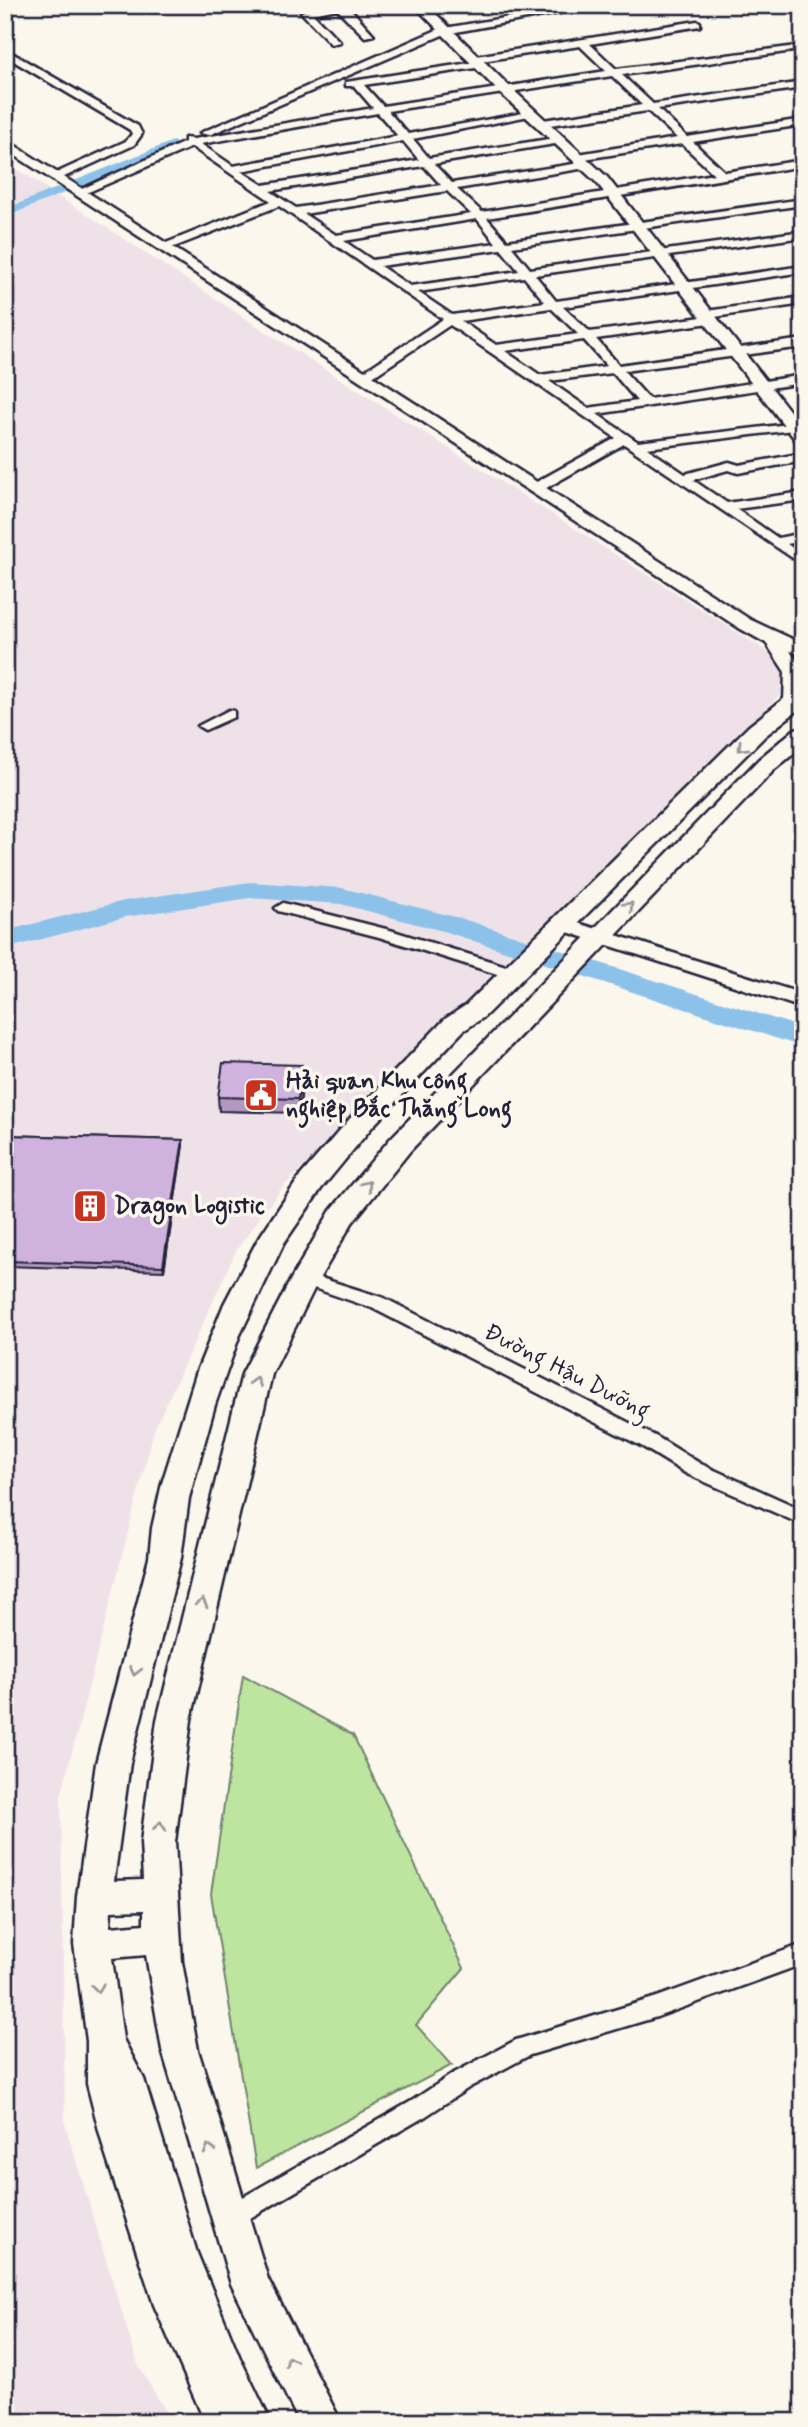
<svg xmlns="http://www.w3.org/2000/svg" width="808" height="2427" viewBox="0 0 808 2427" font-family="Mynerve,sans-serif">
  <rect width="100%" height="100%" fill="#fbf7ec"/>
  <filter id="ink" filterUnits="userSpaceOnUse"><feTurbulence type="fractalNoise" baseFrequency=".0143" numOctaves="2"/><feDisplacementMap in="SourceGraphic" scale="14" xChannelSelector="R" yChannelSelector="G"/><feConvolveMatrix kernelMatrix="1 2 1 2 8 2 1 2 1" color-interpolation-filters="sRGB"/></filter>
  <g filter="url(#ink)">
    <!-- built -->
    <path fill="#eee2e8" d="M5,161l235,154 525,335 29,31 -513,508 -44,60 -83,181 -93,366 4,328 73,241 34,57h-167z"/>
    <!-- green -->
    <path fill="#bde5a0" stroke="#70846e" stroke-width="2" d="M243,1675l110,60 111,233 -48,57 36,40 -196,103 -45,-274z"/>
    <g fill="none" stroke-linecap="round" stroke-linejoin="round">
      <!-- canal -->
      <path fill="#8cc2ea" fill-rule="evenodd" d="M173,141l6,4 -2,2 -172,70v-8z"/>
      <!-- river -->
      <path fill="#8cc2ea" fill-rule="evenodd" d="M250,882l92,6 121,31 340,109v19l-360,-116 -102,-27 -91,-6 -125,19 -120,32v-18l119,-30z"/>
      <!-- minor casing -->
      <g stroke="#22223b" stroke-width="5">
        <g id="minor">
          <path d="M5,5h14l-14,6z"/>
          <path d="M326,5h21l27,30 -9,2 -28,-28 -24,5 27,28 -9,2 -30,-32z"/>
          <path d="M579,5h24l-158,29 -236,101 -9,-2 239,-104z"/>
          <path d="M697,21l3,1v4l-110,18 26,25 181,-23 1,2 -5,3 -171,24 31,29 150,-22v6l-145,21 29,28 116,-18v6l-110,17 32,30 78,-12v6l-316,52 20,23 296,-42v6l-291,42 18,22 273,-38v6l-268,38 21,26 247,-35v6l-240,35 27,25 112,-15 1,-4 4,-2 96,-14v7l-88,13 -1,4 -4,2 -114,16 23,26 184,-26v8l-179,24 25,28 154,-24v8l-206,31 41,28 159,-19 2,3 -6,4 -146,18 38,26 44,-12 10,3 64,-12v8l-65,12 -10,-3 -35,10 34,23 76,-11v8l-67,9 42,29 25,-5v8l-16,3 16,11v10l-179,-121 -83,47h-10v-6l85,-47 -166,-113 -82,55h-8v-6l83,-55 -164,-113 -110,43h-8v-4l110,-44 -79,-54 -108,47 -9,-2 110,-50v-4l9,1 179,-31 -19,-22h-8v-4l130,-20 -5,-3 5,-3zM580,46l26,25 -223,35 -19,-21 118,-18 5,-3 -5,-3zM612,76l30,29 -99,15 -5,3 5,3 105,-15 29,27 -99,16 -5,3 5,3 104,-16 32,30 -232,38 -25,-23 129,-21 5,-3 -5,-3 -134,21 -18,-19 127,-21 5,-3 -5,-3 -132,21 -16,-19 126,-25 -5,-3 -126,23 -20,-23zM378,113l20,23 -165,30 -32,-22zM403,141l16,19 -156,25 -22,-14zM424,166l17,19 -145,23 -26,-17zM447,191l24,23 -135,21 -32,-21zM477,219l19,24 -124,17 -28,-19zM501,249l18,22 -109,15 -30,-20zM524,277l21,25 -93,13 -34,-23zM551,308l27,26 -82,11 -35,-24zM584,340l23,26 -67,9 -35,-24zM613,373l24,28 -49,7 -39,-27z"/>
          <path d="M5,49l133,77 4,8 -8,11 -72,33h-8v-4l72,-33 6,-7 -2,-4 -125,-74z"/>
          <path d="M229,710l5,1v6l-29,13 -7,-4z"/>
          <path d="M283,903l107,27 129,40 2,4 -8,5 -134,-42 -101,-26 -3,-3z"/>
          <path d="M305,1273l79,25 273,139 44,27 102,46v15l-116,-51 -44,-27 -271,-139 -73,-25 -3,-4 3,-4z"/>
          <path d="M803,1944v20l-146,53 -127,38 -60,32 -44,29 -188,109 -8,3 -8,-3 -4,-8 4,-8 188,-107 44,-29 62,-33 141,-43z"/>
        </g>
      </g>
      <!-- tertiary casing -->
      <g stroke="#22223b" stroke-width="5">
        <g id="tertiary">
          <path d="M414,5h13l81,80 99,92 196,251v16l-6,-2 -200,-259 -99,-92z"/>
          <path d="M5,139l746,481 52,24v11l-13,-4 13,20 -1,31 -2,4h-14l-2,-4 1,-30 -19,-29 -27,-15 -734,-479z"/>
          <path d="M562,918l241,76v14l-248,-80 -3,-4 3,-4z"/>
        </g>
      </g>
      <!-- primary casing -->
      <g stroke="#22223b" stroke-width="5">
        <path id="primary" d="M803,688v18l-38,30 -281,281 -21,14 -91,96 -51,62 -37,54 -45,94 -24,68 -26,93 -8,60 -51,205 -16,118 29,-1 -2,-38 16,-122 85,-346 49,-95 40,-69 59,-71 369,-380 36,-30 8,-2v19l-28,23 -365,382 -58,72 -33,56 -47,95 -81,346 -16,122 7,120 16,88 70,229 73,143h-42l-68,-138 -69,-234 -16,-95 -34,3 11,81 21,40 53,174 43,105 31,64h-66l-51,-117 -50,-155 -17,-66v-43l-13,-97 3,-48 19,-133 53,-205 3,-30 10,-45 35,-112 27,-67 33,-63 44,-66 52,-60 92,-96 21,-14 283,-279 46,-36zM144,1910v14l-34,3 1,-16z"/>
      </g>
      <!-- minor -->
      <use href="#minor" fill="#fbf7ec" fill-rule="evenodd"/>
      <!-- tertiary -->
      <use href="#tertiary" fill="#fbf7ec" fill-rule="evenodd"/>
      <!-- primary -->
      <use href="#primary" fill="#fbf7ec" fill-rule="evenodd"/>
    </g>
    <!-- wall -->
    <g fill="#b399c0" stroke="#22223b" stroke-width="2">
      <path d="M303,1079l-4,34 -80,-2 -1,-14z"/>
      <path d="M5,1135l178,5v5l-19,126 -159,-5z"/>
    </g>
    <!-- shaded-wall -->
    <g fill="#927d9c" stroke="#22223b" stroke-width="2">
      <path d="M302,1065l1,14 -4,34 -1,-14z"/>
      <path d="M183,1140v5l-19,126 -1,-5z"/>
    </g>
    <!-- building -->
    <g fill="#d0b2df" stroke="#22223b" stroke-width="2">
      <path d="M223,1063l79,2 -4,34 -80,-2z"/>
      <path d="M5,1135l178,5 -20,126 -158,-5z"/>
    </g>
    <!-- one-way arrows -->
    <defs><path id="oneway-chevron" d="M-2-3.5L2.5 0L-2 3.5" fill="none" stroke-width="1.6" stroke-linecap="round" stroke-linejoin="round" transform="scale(1.75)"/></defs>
    <g stroke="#99979c">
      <use href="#oneway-chevron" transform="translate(742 747) rotate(135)"/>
      <use href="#oneway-chevron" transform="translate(629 906) rotate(-46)"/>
      <use href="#oneway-chevron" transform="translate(367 1185) rotate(-51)"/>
      <use href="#oneway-chevron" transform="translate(256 1382) rotate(-74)"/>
      <use href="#oneway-chevron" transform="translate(202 1603) rotate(-76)"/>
      <use href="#oneway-chevron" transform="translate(135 1671) rotate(104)"/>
      <use href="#oneway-chevron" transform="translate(160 1826) rotate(-83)"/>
      <use href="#oneway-chevron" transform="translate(98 1988) rotate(82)"/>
      <use href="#oneway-chevron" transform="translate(209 2149) rotate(-107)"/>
      <use href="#oneway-chevron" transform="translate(290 2361) rotate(-117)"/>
    </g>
  </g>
  <!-- icons -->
  <defs>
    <g id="civic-square" transform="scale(1.75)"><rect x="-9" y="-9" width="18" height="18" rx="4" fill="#c8321e" stroke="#fbf7ec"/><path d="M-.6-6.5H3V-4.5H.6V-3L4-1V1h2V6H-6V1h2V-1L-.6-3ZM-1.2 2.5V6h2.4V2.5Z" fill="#fff"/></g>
    <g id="building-square" transform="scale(1.75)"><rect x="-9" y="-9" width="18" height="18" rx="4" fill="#c8321e" stroke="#fbf7ec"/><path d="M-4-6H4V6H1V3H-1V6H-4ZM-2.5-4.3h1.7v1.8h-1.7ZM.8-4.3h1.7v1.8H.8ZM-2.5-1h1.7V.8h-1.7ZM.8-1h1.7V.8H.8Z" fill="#fff"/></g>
  </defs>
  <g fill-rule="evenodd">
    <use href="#civic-square" x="261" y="1095"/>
    <use href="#building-square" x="90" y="1206"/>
  </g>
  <g text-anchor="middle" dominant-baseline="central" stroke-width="7" stroke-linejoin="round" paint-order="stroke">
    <!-- poi labels -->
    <g font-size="24" font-weight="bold" fill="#22223b" stroke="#fbf7ec" text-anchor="start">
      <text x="286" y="1081">Hải quan Khu công<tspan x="286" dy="28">nghiệp Bắc Thăng Long</tspan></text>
      <text x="114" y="1206">Dragon Logistic</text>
    </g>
    <!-- street labels -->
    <g font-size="24" fill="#22223b" stroke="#fbf7ec">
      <text transform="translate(567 1372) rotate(27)">Đường Hậu Dưỡng</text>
    </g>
  </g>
  <!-- margin -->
  <rect width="808" height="2427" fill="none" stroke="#fbf7ec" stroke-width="28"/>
  <rect x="14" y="14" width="780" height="2399" fill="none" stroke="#22223b" stroke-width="2.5" filter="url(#ink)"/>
</svg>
